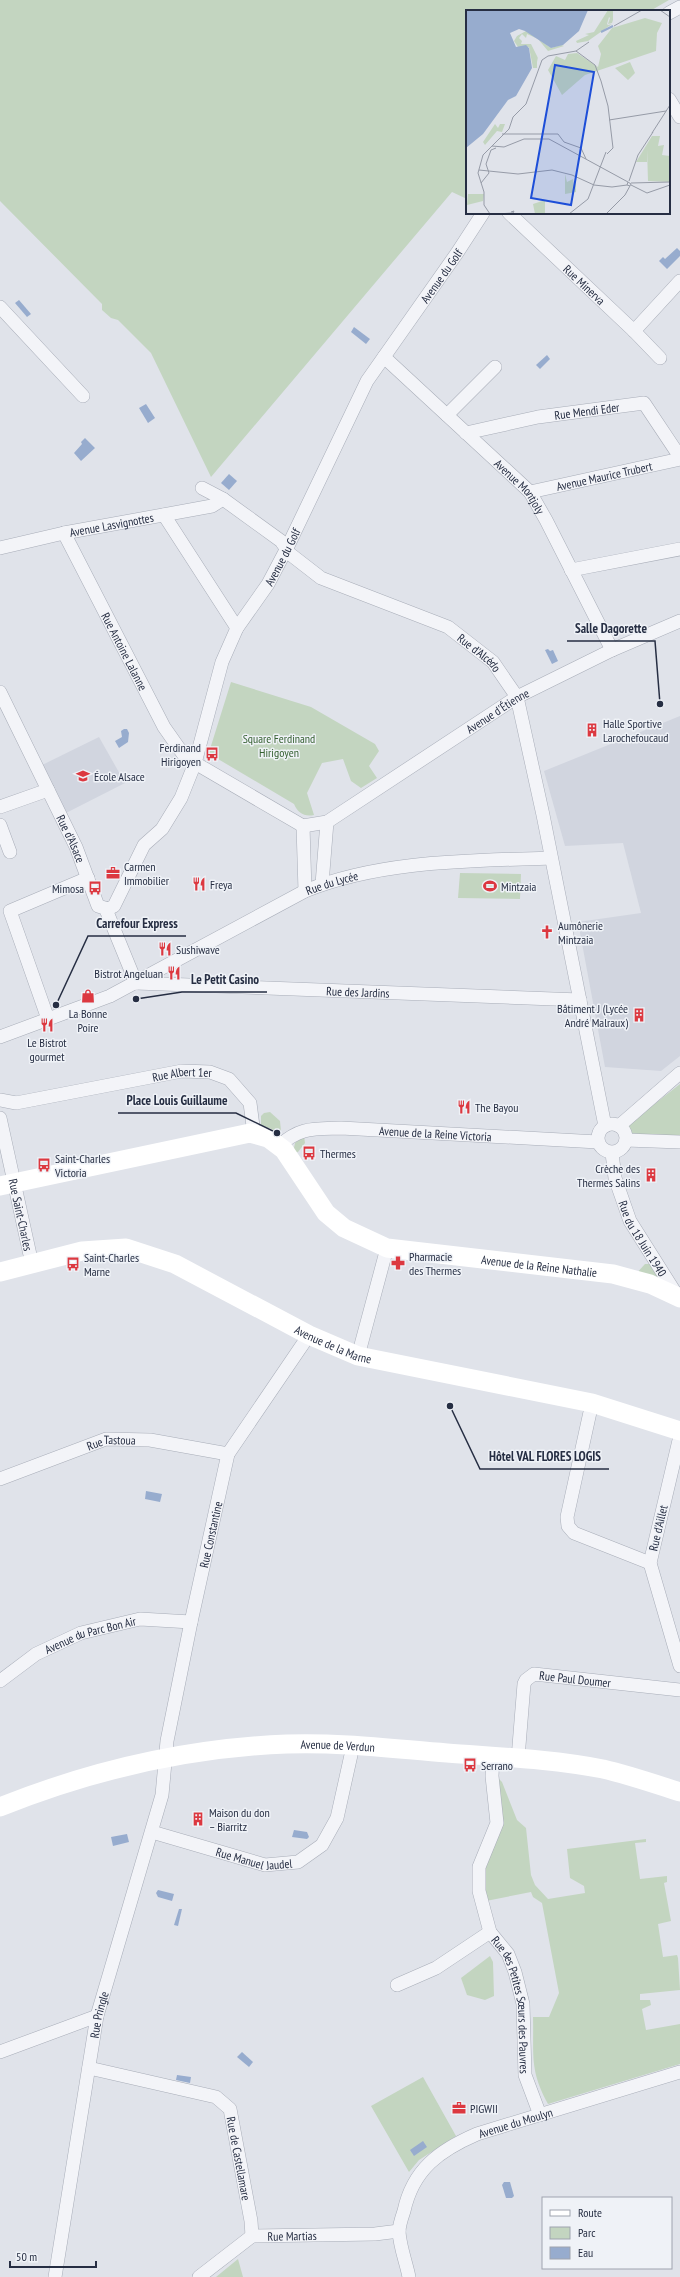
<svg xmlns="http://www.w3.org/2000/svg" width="680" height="2277" viewBox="0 0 680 2277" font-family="'PT Sans Narrow',sans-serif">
  <rect width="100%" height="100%" fill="#e0e3ea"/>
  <!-- built -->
  <g fill="#d1d5df">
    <path d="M680,716v340l-19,15 -56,-4 -27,-145 63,-9 -18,-70 -58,3 -21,-75z"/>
    <path d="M99,737l26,46 -61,31 -24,-48z"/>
  </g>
  <!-- green -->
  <g fill="#c3d5c0">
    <path d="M0,0h669l-19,11h-183v188l-15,-7 -241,285 -60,-124 -33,-33 -7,-2 -9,-8v-6l-102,-103z"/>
    <path d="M231,682l80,25 64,37 4,7 -10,15 8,12 -16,10 -10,-7 -8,-22 -21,4 -15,30 7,22c-10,2 -16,-2 -20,-11l-76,-45 -9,-1 1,-9z"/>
    <path d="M460,873l61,1 -1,25 -62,-1z"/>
    <path d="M680,1084v55l-51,-2v-13z"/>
    <path d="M270,1112l10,9 1,10h-6l-14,-6v-9l3,-3z"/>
    <path d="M304,1136l1,7 -7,9 -5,1 2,-10z"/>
    <path d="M645,1264h6l12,16 -28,-5z"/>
    <path d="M498,1778l4,4 15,38 9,8 5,47 4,10 13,14 37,-6 -1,-7 -14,-8 -3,-29 79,-10v3l-11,1 5,36 27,-3v6l-3,1 7,38 -13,3 5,33 14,-2 1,3 2,32 -40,4v6h10l1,5 -9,4 4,21 34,-6v40l-132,40c-19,-35 -14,-49 -15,-87h16l10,-24 -17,-90 -9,-6 -2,-5 -45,9 -3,-18z"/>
    <path d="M490,1956l3,6 1,34 -9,4 -18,-5 -6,-17z"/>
    <path d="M423,2077l33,59 -37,24 -10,12 -38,-66z"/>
    <path d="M238,2259l5,18h-27z"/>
  </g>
  <!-- water -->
  <g fill="#97acce">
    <path d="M677,248l3,3v5l-13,13 -8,-8 4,-4 2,2z"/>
    <path d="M19,300l12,14 -4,3 -12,-14z"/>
    <path d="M354,327l16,12 -4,5 -15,-12z"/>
    <path d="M547,355l3,4 -10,10 -4,-4z"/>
    <path d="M146,404l9,14 -7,5 -9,-15z"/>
    <path d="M85,438l10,10 -14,13 -7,-8 8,-9 -1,-2z"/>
    <path d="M229,474l8,7 -8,9 -8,-7z"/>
    <path d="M548,649l2,2 3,-1 5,11 -6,3 -7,-14z"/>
    <path d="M124,729h3l2,4 -1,9 -9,6 -4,-7 7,-4 -1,-6z"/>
    <path d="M146,1491l16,3 -2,8 -15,-3z"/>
    <path d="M294,1830l13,2 2,5 -2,2 -15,-2z"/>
    <path d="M127,1834l2,8 -16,4 -2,-9z"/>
    <path d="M158,1890l16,4 -2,7 -14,-4 -2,-4z"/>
    <path d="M179,1909h3l-4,17 -4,-1z"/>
    <path d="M242,2052l11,10 -4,5 -12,-10z"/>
    <path d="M177,2075l14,2 -1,6 -14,-3z"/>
    <path d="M423,2141l4,6 -13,9 -4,-6z"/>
    <path d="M504,2182h6l4,14 -2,2h-6l-4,-13z"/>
  </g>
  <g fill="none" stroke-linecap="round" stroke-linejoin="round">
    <!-- street casing -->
    <g stroke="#a8adb8" stroke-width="14">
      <g id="street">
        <path d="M669,13l11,-6"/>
        <path d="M669,99l11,18"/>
        <path id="s1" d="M509,213l125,118 26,27"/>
        <path d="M0,307l83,89"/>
        <path d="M634,331l46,-50"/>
        <path id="s2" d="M384,357l146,135 16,28 66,130"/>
        <path d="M447,415l48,-48"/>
        <path id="s3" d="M466,433l72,-16 106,-14 36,54"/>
        <path id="s4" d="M202,488l21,11 58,42 9,13 31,24 127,49 45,35 24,35 26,118 62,311"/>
        <path id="s5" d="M530,492l150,-33"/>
        <path d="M164,515l73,113"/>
        <path id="s6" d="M64,533l100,194 19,27 12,9 108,63"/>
        <path id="s7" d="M0,548l64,-15 148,-27 11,-7"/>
        <path d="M571,570l109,-21"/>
        <path id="s8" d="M0,692l76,155 22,59 10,3"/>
        <path d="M0,807l48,-17"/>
        <path d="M0,825l10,27"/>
        <path id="s9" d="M303,826l24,-4 190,-125 95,-47 68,-29"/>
        <path d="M303,826l2,65"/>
        <path d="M322,884l5,-62"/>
        <path id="s10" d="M108,909l6,-3 30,-61 18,-16 19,-31 14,-35 27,-101 15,-34 31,-44 19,-36 80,-167 90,-128 26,-40"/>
        <path d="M108,909l-1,3 29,71"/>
        <path id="s11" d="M136,983l444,17"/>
        <path d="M48,1019l-38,-108 78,-33"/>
        <path id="s12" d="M0,1037l110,-41 195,-105c77,-31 165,-30 246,-33"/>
        <path id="s13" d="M0,1100l16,3 166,-32 28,1 19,7 21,24 4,31"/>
        <path id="s14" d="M0,1118l32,146"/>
        <circle cx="612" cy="1138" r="14"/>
        <path d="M619,1126l61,-53"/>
        <path d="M626,1140l54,2"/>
        <path id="s15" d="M279,1146c21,-19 34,-17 62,-18l257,14"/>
        <path id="s16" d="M612,1153l3,25 15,43 48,76"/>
        <path d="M358,1356l29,-108"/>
        <path d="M592,1403l-25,114 1,9 6,7 76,30"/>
        <path d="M680,1436l-30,127 30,103"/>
        <path id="s17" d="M0,1479l106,-40 44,1 78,14"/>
        <path id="s18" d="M0,1681l36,-27 45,-21 59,-14 51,3"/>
        <path id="s19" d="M493,1757l-1,19 5,47 -18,44v24l11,41 18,22 7,18 8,32 2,71 15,40"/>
        <path id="s20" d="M518,1758l6,-74 2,-4 8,-6 146,16"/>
        <path id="s21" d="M152,1832l113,33 33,-3 24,-17 15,-27 16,-72"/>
        <path d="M397,1985l39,-17 54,-36"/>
        <path d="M0,2052l97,-36"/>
        <path id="s22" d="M89,2068l127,29 14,12 21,112 1,15"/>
        <path id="s23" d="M55,2277l42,-261 65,-221 5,-54 24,-119 37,-168 81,-119"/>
        <path id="s24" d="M199,2277l53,-41 123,-2 24,-3"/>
        <path id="s25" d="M409,2277c-3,-15 -9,-30 -10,-45 0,-7 3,-15 5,-21 9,-42 36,-61 73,-77l203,-62"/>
      </g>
    </g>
    <!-- street -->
    <use href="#street" stroke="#f3f4f8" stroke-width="13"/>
    <!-- secondary -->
    <g stroke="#fff" stroke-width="19">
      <path id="s26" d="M0,1186l250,-53 18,5 16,12 42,63 18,15 43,20 226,26 37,10 30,14"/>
      <path id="s27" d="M0,1272l82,-21 44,-3 49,16 134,71 49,21 234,47 88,28"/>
      <path id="s28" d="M0,1807c92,-37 188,-59 287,-63 53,-2 108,5 160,9 52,4 105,6 156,16 26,6 52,15 77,23"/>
    </g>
  </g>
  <!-- icons -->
  <defs>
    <g id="building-bare" transform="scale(1.08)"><path d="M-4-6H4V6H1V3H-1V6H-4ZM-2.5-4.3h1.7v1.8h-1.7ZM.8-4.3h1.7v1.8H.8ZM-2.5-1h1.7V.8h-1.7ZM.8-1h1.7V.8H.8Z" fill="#dc3840" stroke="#eff2f7" stroke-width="2.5" paint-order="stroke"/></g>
    <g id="bus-bare" transform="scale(1.08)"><path d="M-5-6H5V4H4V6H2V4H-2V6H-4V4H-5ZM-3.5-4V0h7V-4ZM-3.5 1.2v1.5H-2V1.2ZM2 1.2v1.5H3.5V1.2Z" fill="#dc3840" stroke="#eff2f7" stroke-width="2.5" paint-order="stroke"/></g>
    <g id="school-bare" transform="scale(1.08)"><path d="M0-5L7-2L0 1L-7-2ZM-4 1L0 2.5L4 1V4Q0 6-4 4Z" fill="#dc3840" stroke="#eff2f7" stroke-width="2.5" paint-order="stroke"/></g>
    <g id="office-bare" transform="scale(1.08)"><path d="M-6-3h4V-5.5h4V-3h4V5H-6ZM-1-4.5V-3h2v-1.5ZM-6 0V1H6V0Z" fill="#dc3840" stroke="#eff2f7" stroke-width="2.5" paint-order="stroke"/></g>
    <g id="restaurant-bare" transform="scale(1.08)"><path d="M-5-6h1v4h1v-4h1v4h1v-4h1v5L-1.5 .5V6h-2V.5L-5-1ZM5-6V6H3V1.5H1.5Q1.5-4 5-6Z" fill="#dc3840" stroke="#eff2f7" stroke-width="2.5" paint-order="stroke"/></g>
    <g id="stadium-bare" transform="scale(1.08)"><path d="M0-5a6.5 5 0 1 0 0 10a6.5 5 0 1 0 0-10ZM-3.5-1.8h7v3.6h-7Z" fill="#dc3840" stroke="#eff2f7" stroke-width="2.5" paint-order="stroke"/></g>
    <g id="church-bare" transform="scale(1.08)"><path d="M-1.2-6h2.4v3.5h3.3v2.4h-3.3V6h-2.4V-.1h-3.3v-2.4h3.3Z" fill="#dc3840" stroke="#eff2f7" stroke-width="2.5" paint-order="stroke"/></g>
    <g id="shop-bare" transform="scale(1.08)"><path d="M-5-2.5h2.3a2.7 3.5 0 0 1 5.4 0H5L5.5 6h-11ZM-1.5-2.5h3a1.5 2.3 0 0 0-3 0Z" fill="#dc3840" stroke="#eff2f7" stroke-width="2.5" paint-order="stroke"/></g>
    <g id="pharmacy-bare" transform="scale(1.08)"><path d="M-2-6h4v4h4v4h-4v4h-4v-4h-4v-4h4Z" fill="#dc3840" stroke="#eff2f7" stroke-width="2.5" paint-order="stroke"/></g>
  </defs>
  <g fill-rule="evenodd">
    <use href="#building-bare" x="592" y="730"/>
    <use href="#bus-bare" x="212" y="754"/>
    <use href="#school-bare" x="83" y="776"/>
    <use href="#office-bare" x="113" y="873"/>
    <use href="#restaurant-bare" x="199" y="884"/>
    <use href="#stadium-bare" x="490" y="886"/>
    <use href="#bus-bare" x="95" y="888"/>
    <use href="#church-bare" x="547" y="932"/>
    <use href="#restaurant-bare" x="165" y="949"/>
    <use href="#restaurant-bare" x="174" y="973"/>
    <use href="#shop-bare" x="88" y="996"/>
    <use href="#building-bare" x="639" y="1015"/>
    <use href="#restaurant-bare" x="47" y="1025"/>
    <use href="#restaurant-bare" x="464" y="1107"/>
    <use href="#bus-bare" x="309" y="1153"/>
    <use href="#bus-bare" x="44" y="1165"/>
    <use href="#building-bare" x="651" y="1175"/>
    <use href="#pharmacy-bare" x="398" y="1263"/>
    <use href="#bus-bare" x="73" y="1264"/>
    <use href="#bus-bare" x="470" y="1765"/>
    <use href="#building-bare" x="198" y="1819"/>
    <use href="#office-bare" x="459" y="2108"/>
  </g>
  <g text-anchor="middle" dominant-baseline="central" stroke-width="3" stroke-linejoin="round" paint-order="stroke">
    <!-- street labels -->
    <g font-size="12" fill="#262e43" stroke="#eff2f7">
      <text stroke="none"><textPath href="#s10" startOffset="723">Avenue du Golf</textPath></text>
      <text stroke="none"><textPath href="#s1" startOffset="104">Rue Minerva</textPath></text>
      <text stroke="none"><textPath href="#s3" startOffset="123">Rue Mendi Eder</textPath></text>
      <text stroke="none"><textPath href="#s5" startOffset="76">Avenue Maurice Trubert</textPath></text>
      <text stroke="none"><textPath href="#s2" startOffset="188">Avenue Montjoly</textPath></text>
      <text stroke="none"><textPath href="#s7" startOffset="114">Avenue Lasvignottes</textPath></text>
      <text stroke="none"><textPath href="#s10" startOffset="399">Avenue du Golf</textPath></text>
      <text stroke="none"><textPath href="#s6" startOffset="133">Rue Antoine Lalanne</textPath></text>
      <text stroke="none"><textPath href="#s4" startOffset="327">Rue d'Alcédo</textPath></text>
      <text stroke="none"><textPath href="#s9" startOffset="228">Avenue d'Étienne</textPath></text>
      <text stroke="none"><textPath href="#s8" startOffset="163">Rue d'Alsace</textPath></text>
      <text stroke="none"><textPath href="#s12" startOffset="367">Rue du Lycée</textPath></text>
      <text stroke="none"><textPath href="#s11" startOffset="222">Rue des Jardins</textPath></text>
      <text stroke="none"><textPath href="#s13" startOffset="185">Rue Albert 1er</textPath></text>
      <text stroke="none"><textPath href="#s15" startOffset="161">Avenue de la Reine Victoria</textPath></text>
      <text stroke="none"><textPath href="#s14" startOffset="99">Rue Saint-Charles</textPath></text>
      <text stroke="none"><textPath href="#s16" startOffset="92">Rue du 18 Juin 1940</textPath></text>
      <text stroke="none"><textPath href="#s26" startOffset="594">Avenue de la Reine Nathalie</textPath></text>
      <text stroke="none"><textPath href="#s27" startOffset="358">Avenue de la Marne</textPath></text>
      <text stroke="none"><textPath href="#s17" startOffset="118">Rue Tastoua</textPath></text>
      <text transform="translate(658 1528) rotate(-77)">Rue d'Aillet</text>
      <text stroke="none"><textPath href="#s23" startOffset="760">Rue Constantine</textPath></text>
      <text stroke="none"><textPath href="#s18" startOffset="103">Avenue du Parc Bon Air</textPath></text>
      <text stroke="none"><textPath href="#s20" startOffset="130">Rue Paul Doumer</textPath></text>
      <text stroke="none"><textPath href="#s28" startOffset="346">Avenue de Verdun</textPath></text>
      <text stroke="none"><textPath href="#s21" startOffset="106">Rue Manuel Jaudel</textPath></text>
      <text stroke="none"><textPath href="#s19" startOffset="259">Rue des Petites Sœurs des Pauvres</textPath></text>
      <text stroke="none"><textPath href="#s23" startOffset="266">Rue Pringle</textPath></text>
      <text stroke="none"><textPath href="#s25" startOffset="219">Avenue du Moulyn</textPath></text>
      <text stroke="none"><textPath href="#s22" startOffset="199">Rue de Castellamare</textPath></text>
      <text stroke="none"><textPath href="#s24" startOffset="107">Rue Martias</textPath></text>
    </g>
    <!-- poi labels -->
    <g font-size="12" fill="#262e43" stroke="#eff2f7" text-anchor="start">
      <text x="603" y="723">Halle Sportive<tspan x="603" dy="14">Larochefoucaud</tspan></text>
      <text x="201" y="747" text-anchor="end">Ferdinand<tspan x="201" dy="14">Hirigoyen</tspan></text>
      <text x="94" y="776">École Alsace</text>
      <text x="124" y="866">Carmen<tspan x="124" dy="14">Immobilier</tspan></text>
      <text x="210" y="884">Freya</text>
      <text x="501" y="886">Mintzaia</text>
      <text x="84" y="888" text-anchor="end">Mimosa</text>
      <text x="558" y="925">Aumônerie<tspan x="558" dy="14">Mintzaia</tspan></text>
      <text x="176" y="949">Sushiwave</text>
      <text x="163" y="973" text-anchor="end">Bistrot Angeluan</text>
      <text x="628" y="1008" text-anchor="end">Bâtiment J (Lycée<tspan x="628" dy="14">André Malraux)</tspan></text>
      <text x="88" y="1013" text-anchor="middle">La Bonne<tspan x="88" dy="14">Poire</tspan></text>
      <text x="47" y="1042" text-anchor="middle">Le Bistrot<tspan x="47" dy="14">gourmet</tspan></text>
      <text x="475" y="1107">The Bayou</text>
      <text x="320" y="1153">Thermes</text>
      <text x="55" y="1158">Saint-Charles<tspan x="55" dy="14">Victoria</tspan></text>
      <text x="640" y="1168" text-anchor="end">Crèche des<tspan x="640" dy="14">Thermes Salins</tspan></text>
      <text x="409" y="1256">Pharmacie<tspan x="409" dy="14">des Thermes</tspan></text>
      <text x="84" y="1257">Saint-Charles<tspan x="84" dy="14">Marne</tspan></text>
      <text x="481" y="1765">Serrano</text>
      <text x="209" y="1812">Maison du don<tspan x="209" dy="14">– Biarritz</tspan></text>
      <text x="470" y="2108">PIGWII</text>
    </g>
    <!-- park labels -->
    <g font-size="12" fill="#366132" stroke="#eff2f7">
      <text x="279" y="738">Square Ferdinand<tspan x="279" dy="14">Hirigoyen</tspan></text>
    </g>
  </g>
  <!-- overview -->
  <g transform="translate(466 10)">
    <rect width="204" height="204" fill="#e0e3ea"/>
    <path d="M142,0h5v10l-1,3 -4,1 2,-6 -1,-1 -2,7 1,1 4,-1 -24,17 -11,2 -1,-2 13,-6 -4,-1 9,-2zM179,8l17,5 -5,10 -1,18 -71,24 -23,20 -14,-25 8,-14 9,4 3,-6 9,-1 21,14 3,-13 -3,-8 14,-18zM60,21l25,17 10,-3 3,1 -16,5 -10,-12 -11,-5 -1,4 -4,-4 -3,4 3,3 -1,3h10l7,14v4l-1,-5v11h-4l-4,-21h-11l-4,-6 3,-5zM164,52l5,11 -7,7 -13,-12zM29,114l3,4 2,-4h5l-3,8 -5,-1 -12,14 -2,-3zM186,126h8l-2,10 6,-1 -2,10 8,1v26l-22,-1 -1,-32v13h-11zM99,164l2,8 6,-3 1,7 2,-7v13l-11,2zM2,184h16l-1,7 -16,4zM79,190v14h-10l-2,-10z" fill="#c3d5c0"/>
    <path d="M0,0h122l-9,21 -16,14 -12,3 -26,-17 -6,-2 -9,4 6,14 10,-2 3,3 3,20 -16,28 -8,4 -25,34 -17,14z" fill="#97acce"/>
    <path fill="none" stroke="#97acce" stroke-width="2" d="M135,22l12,-6"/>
    <path fill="none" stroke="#969ba7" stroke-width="1" d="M194,0l10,7M148,16l28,-16M110,41l19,14 6,16 7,25 5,42 -6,6M143,110l57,-9M186,123l18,-28M36,124h56l6,8 17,6 5,11M26,136l12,1 20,-8h25l79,43M13,160l39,4 34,-4 20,5 22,10 18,2 15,-2M12,163l6,19v13l6,9M12,163l5,-18 26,-26 4,-12 13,-13 16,-44 6,-4 28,-5 13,-9M163,171l9,-26 15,-23M15,173l8,-10 -3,-9 5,-14 5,-2M165,173l39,-1M165,175l16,8 23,-8M31,204l16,-1 1,-2 -3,1M103,204l19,-15 18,-47M140,204l19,-19 6,-11 -3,-2 -1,3 3,1"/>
    <path fill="#1d4ed8" fill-opacity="0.15" stroke="#1d4ed8" stroke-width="2" d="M89,55l39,7 -23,133 -40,-7z"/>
    <rect width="204" height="204" fill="none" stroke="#262e43" stroke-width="2"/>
  </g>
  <!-- callouts -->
  <path fill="none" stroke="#262e43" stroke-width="1.5" d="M660 704L655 641H567M56 1005L88 936H186M136 999L182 992H267M277 1133L236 1113H118M450 1406L480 1469H609"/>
  <g fill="#262e43" stroke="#eff2f7" stroke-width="1.5">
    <circle cx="660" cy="704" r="4"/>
    <circle cx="56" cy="1005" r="4"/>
    <circle cx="136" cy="999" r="4"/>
    <circle cx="277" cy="1133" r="4"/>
    <circle cx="450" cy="1406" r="4"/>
  </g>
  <g font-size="13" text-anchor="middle" font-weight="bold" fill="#262e43" stroke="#eff2f7" stroke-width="3" stroke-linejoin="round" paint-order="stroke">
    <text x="611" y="633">Salle Dagorette</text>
    <text x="137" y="928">Carrefour Express</text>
    <text x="225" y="984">Le Petit Casino</text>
    <text x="177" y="1105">Place Louis Guillaume</text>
    <text x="545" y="1461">Hôtel VAL FLORES LOGIS</text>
  </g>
  <!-- legend -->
  <rect x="542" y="2197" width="130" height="72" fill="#eff2f7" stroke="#9fa4af"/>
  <rect x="550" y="2210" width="20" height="6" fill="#ffffff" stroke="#9fa4af"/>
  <text x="578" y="2217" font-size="12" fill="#262e43">Route</text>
  <rect x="550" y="2227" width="20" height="12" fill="#c3d5c0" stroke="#9fa4af"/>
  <text x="578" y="2237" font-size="12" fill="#262e43">Parc</text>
  <rect x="550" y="2247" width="20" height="12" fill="#97acce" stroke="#9fa4af"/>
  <text x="578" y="2257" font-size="12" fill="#262e43">Eau</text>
  <!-- scale -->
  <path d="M10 2261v6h86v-6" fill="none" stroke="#262e43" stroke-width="2"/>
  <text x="16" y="2261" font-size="12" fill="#262e43" stroke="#eff2f7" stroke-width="3" paint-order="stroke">50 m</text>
</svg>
